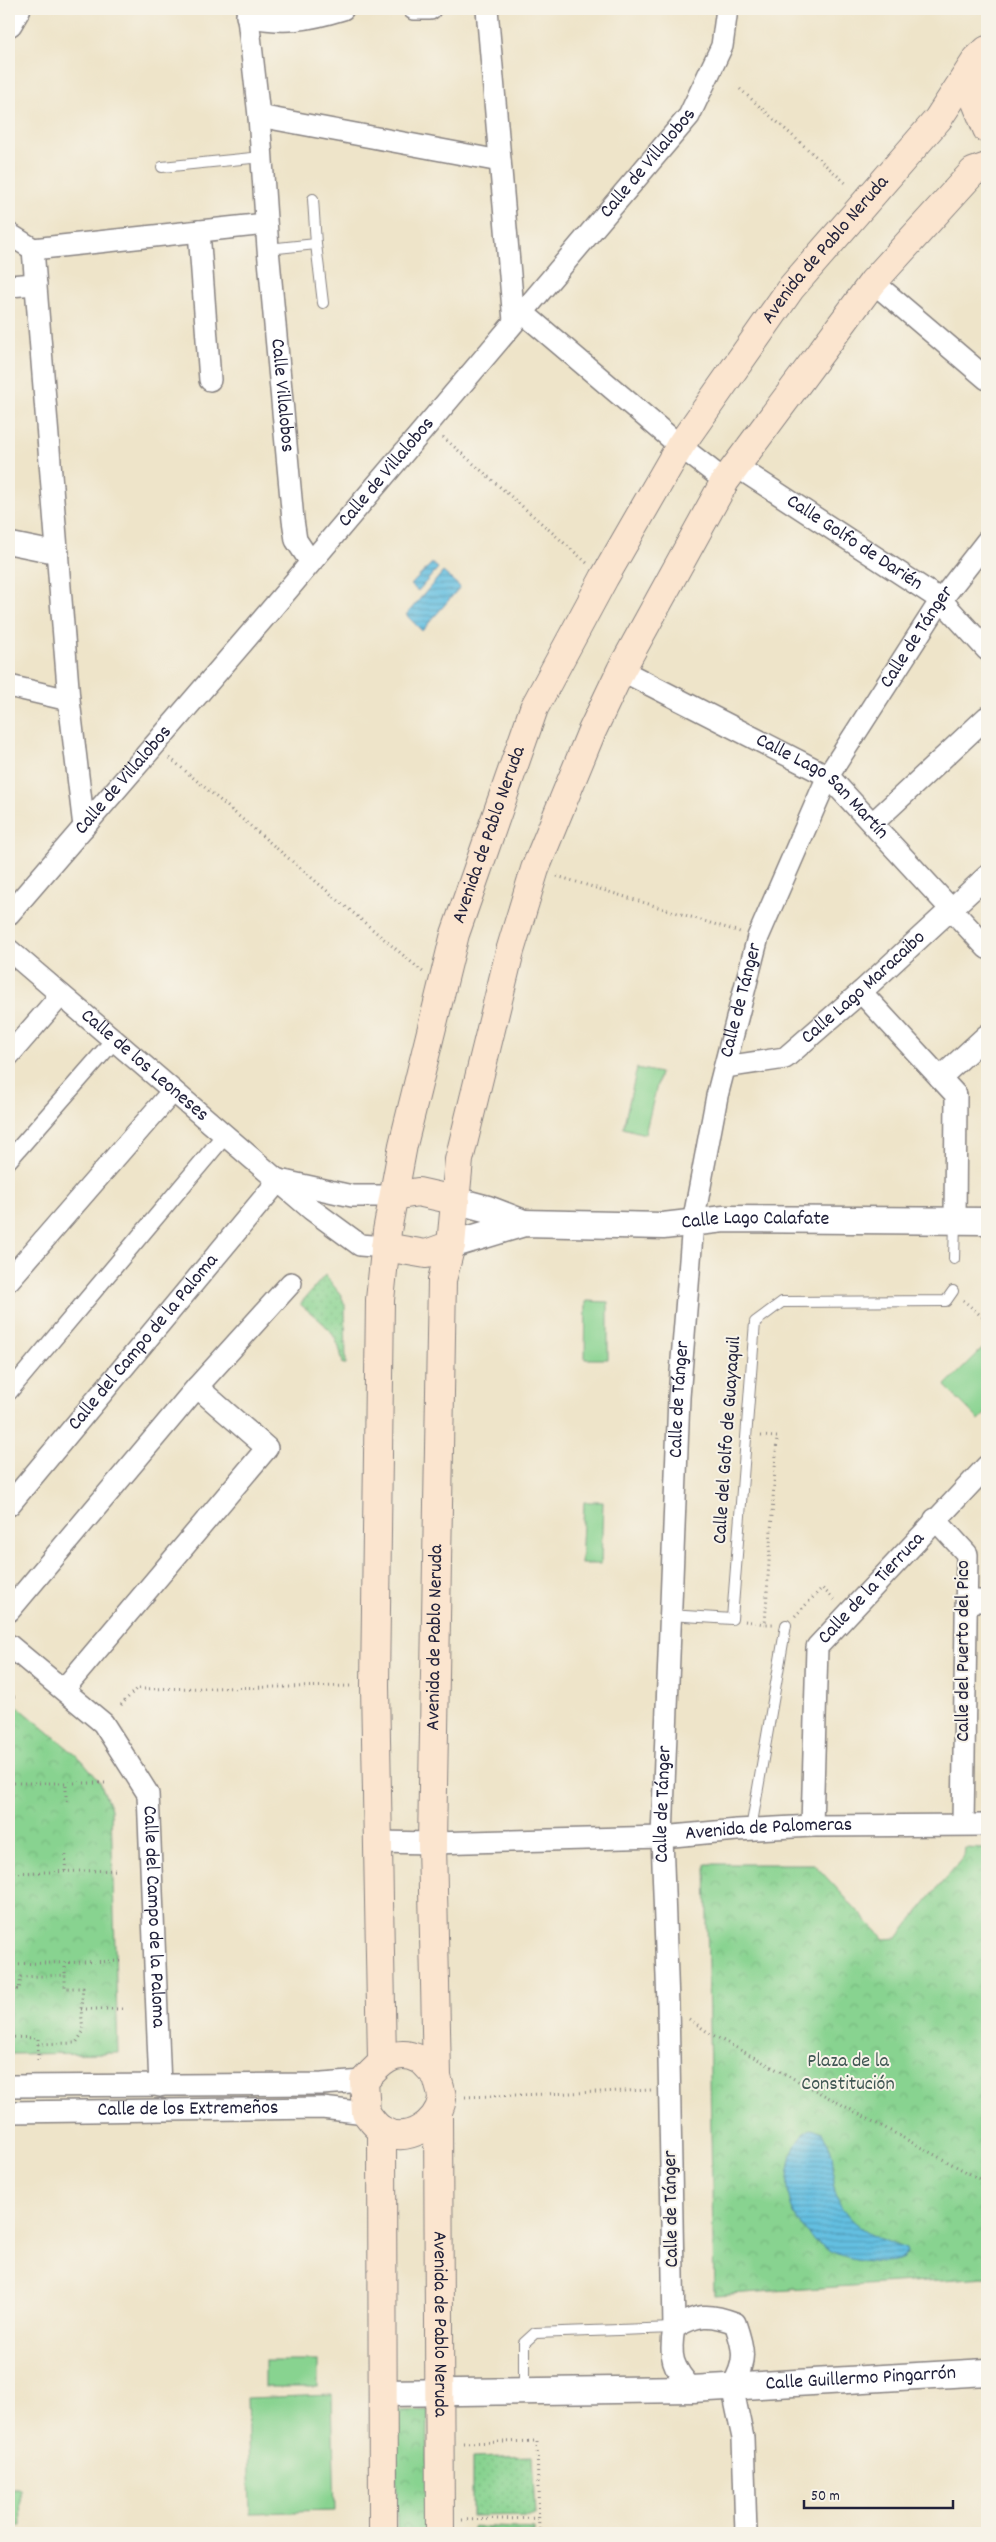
<svg xmlns="http://www.w3.org/2000/svg" width="996" height="2542" viewBox="0 0 996 2542" font-family="Dekko,sans-serif">
  <defs>
    <pattern id="grass-dots" width="8" height="8" patternUnits="userSpaceOnUse" patternTransform="scale(1.25)"><rect width="8" height="8" fill="#88d390"/><path d="M2 2h.1M6 6h.1" fill="none" stroke="#75b57d" stroke-width="1.8" stroke-linecap="round"/></pattern>
    <pattern id="park-crowns" width="20" height="18" patternUnits="userSpaceOnUse" patternTransform="scale(1.25)"><rect width="20" height="18" fill="#88d390"/><path d="M2 6a3 3 0 1 1 6 0M12 15a3 3 0 1 1 6 0" fill="none" stroke="#75b57d"/></pattern>
    <pattern id="water-rules" width="6" height="5" patternUnits="userSpaceOnUse" patternTransform="scale(1.25)"><rect width="6" height="5" fill="#63bfe1"/><path d="M0 2.5h6" fill="none" stroke="#519bb8"/></pattern>
  </defs>
  <rect width="100%" height="100%" fill="#f7f3e8"/>
  <filter id="ink" filterUnits="userSpaceOnUse"><feTurbulence type="fractalNoise" baseFrequency=".02" numOctaves="2"/><feDisplacementMap in="SourceGraphic" scale="10" xChannelSelector="R" yChannelSelector="G"/><feConvolveMatrix kernelMatrix="1 2 1 2 8 2 1 2 1" color-interpolation-filters="sRGB"/></filter>
  <filter id="wash" filterUnits="userSpaceOnUse"><feTurbulence type="fractalNoise" baseFrequency=".0096" numOctaves="4" result="noise"/><feDisplacementMap in="SourceGraphic" scale="20" xChannelSelector="R" yChannelSelector="G"/><feGaussianBlur stdDeviation="1.12" result="paint"/><feColorMatrix in="noise" values="0 0 0 0 0 0 0 0 0 0 0 0 0 0 0 0 0 1.4 0 .05"/><feComposite in="paint" operator="in"/></filter>
  <g filter="url(#wash)">
    <rect width="100%" height="100%" fill="#eee4c9"/>
    <!-- grass -->
    <g fill="url(#grass-dots)" stroke="#557a66">
      <path d="M325,1275l16,20 4,10 1,59h-3c-6,-34 -18,-39 -43,-60z"/>
      <path d="M532,2456l3,59 -63,1v-58z"/>
      <path d="M473,2526l61,3v4h-61z"/>
    </g>
    <!-- park -->
    <g fill="url(#park-crowns)" stroke="#557a66">
      <path d="M9,1699l73,61 18,22 11,27 7,244 -109,1z"/>
      <path d="M965,1848l22,1v428l-273,18 -8,-431h108l70,75 14,-1 19,-25 47,-57z"/>
      <path d="M428,2410l-1,123h-30l-2,-122z"/>
    </g>
    <!-- garden -->
    <g fill="#88d390" stroke="#557a66">
      <path d="M637,1068l23,5 -15,61 -22,-6z"/>
      <path d="M586,1301l22,1v57h-23z"/>
      <path d="M987,1344v68l-8,8 -34,-34z"/>
      <path d="M584,1502h19l-2,62h-20z"/>
      <rect x="265" y="2361" width="53" height="26"/>
      <path d="M332,2395l3,116 -85,2 -3,-115z"/>
      <path d="M9,2489h11l1,37h-12z"/>
    </g>
    <!-- water -->
    <g fill="url(#water-rules)" stroke="#42708e">
      <path d="M432,563l6,5 -20,23 -7,-6z"/>
      <path d="M443,572l17,15 -38,44 -16,-16z"/>
      <path d="M812,2128l10,4c6,11 11,19 11,32 1,6 -1,13 0,19 8,42 37,52 73,66l1,4 -4,5c-9,5 -23,4 -33,3 -52,-3 -92,-43 -80,-96 3,-17 7,-28 22,-37z"/>
    </g>
  </g>
  <g filter="url(#ink)">
    <g fill="none" stroke-linecap="round" stroke-linejoin="round">
      <!-- service casing -->
      <g stroke="#888382" stroke-width="12">
        <g id="service">
          <path d="M162,167l100,-10"/>
          <path d="M316,244l7,59"/>
          <path d="M268,249l48,-5 -3,-45"/>
          <path d="M954,1259l1,-37"/>
          <path d="M669,1615l63,4 23,-297 27,-20 164,-1 7,-10"/>
          <path d="M751,1829l35,-204"/>
          <path d="M524,2390v-47l11,-10 139,-5"/>
        </g>
      </g>
      <!-- pedestrian casing -->
      <g stroke="#888382" stroke-width="19">
        <g id="pedestrian">
          <path d="M9,1160l105,-120"/>
          <path d="M9,1392l216,-257"/>
        </g>
      </g>
      <!-- minor casing -->
      <g stroke="#888382" stroke-width="24">
        <g id="minor">
          <path id="s1" d="M247,9l12,107 9,133 25,271 3,20 14,21"/>
          <path d="M414,9h16"/>
          <path d="M487,9l27,312"/>
          <path d="M247,16c37,8 61,4 96,-7"/>
          <path d="M259,116l241,45"/>
          <path d="M199,231l11,149"/>
          <path d="M9,234l24,15"/>
          <path d="M873,282l114,97"/>
          <path d="M9,286l27,-2"/>
          <path d="M522,312l158,134 45,35"/>
          <path id="s2" d="M736,466l205,134 46,50"/>
          <path d="M9,543l49,10"/>
          <path id="s3" d="M621,670l207,106 159,172"/>
          <path d="M9,686l60,14"/>
          <path d="M873,823l114,-106"/>
          <path d="M84,827l-15,-127 -36,-451 233,-25"/>
          <path id="s4" d="M9,914l260,-302 420,-496 33,-70 5,-37"/>
          <path id="s5" d="M9,950l302,259 49,36 25,2"/>
          <path d="M861,992l95,103 -1,126"/>
          <path d="M9,1055l52,-60"/>
          <path id="s6" d="M725,1067l60,-9 76,-66 126,-116"/>
          <path d="M940,1078l47,-43"/>
          <path d="M279,1180l73,16h42"/>
          <path d="M9,1280l164,-189"/>
          <path id="s7" d="M9,1505l270,-325"/>
          <path d="M935,1519l32,35 -4,270"/>
          <path d="M968,1601h19"/>
          <path d="M9,1611l188,-224 94,-104"/>
          <path id="s8" d="M9,1645l94,78 45,71 12,292"/>
          <path d="M64,1689l203,-241 -70,-61"/>
          <path id="s9" d="M812,1826l5,-179 170,-181"/>
          <path id="s10" d="M378,1842l54,1 230,-6 75,-7 75,-4 175,-1"/>
          <path d="M9,2086l313,-2 42,-3"/>
          <path id="s11" d="M9,2112l313,-4 44,5"/>
          <path id="s12" d="M674,2328l-6,-324 -6,-167 17,-440 14,-174 24,-127 41,-159 70,-161 113,-176 46,-59"/>
          <path d="M692,2389c-20,-22 -23,-32 -18,-61 23,-14 35,-15 61,-5 9,26 12,38 -3,63l11,52 3,95"/>
        </g>
      </g>
      <!-- tertiary casing -->
      <g stroke="#888382" stroke-width="29">
        <g id="tertiary">
          <path d="M9,23l8,-14"/>
          <path d="M454,1200l34,9 36,14"/>
          <path id="s13" d="M451,1245l73,-22 139,3 61,-7 263,2"/>
          <path id="s14" d="M383,2393l309,-4 295,-17"/>
        </g>
      </g>
      <!-- secondary casing -->
      <g stroke="#888382" stroke-width="30">
        <g id="secondary">
          <path d="M977,61l-3,36 13,32"/>
          <path d="M394,1196l24,-4 36,8"/>
          <path d="M385,1247l41,7 25,-9"/>
          <path id="s15" d="M382,2061l-7,-375 5,-386 7,-69 16,-86 52,-211 79,-226 70,-130 76,-132 111,-158 147,-169 39,-60 10,-9"/>
          <path id="s16" d="M437,2076c-6,-5 -12,-14 -18,-17 -25,-12 -40,5 -55,22l2,32c4,5 10,14 16,17 23,15 56,-5 60,-31 0,-7 -4,-16 -5,-23l-5,-233 10,-563 9,-35 8,-85 51,-209 25,-82 56,-136 30,-63 104,-189 148,-199 100,-110 14,-5"/>
          <path id="s17" d="M438,2114l2,419"/>
          <path d="M382,2130l1,403"/>
        </g>
      </g>
      <!-- path -->
      <g stroke="#888382" stroke-width="3" stroke-dasharray="1 4" stroke-linecap="butt">
        <path d="M740,89l108,96"/>
        <path d="M443,437l144,126"/>
        <path d="M170,758l253,214"/>
        <path d="M557,876l183,56"/>
        <path d="M963,1300l24,21"/>
        <path d="M761,1436l16,1 -12,187h8"/>
        <path d="M795,1616l27,-28 13,12"/>
        <path d="M745,1621l20,3"/>
        <path d="M9,1697h9"/>
        <path d="M121,1705l15,-16 218,-3"/>
        <path d="M9,1783h98"/>
        <path d="M66,1801v-19"/>
        <path d="M65,1871l1,-19"/>
        <path d="M9,1873l110,-3"/>
        <path d="M65,1962v13"/>
        <path d="M9,1964l112,-3"/>
        <path d="M81,2009h42"/>
        <path d="M689,2019l20,14 278,150"/>
        <path d="M9,2031l1,-43 9,2 2,-13 44,-2v13h18l-2,21 2,23 -7,11 -38,1"/>
        <path d="M9,2037l29,1v24"/>
        <path d="M465,2097l186,-7"/>
        <path d="M463,2443l74,-2 2,92"/>
        <path d="M462,2520l77,-2"/>
      </g>
      <!-- service -->
      <use href="#service" stroke="#fff" stroke-width="10"/>
      <!-- pedestrian -->
      <use href="#pedestrian" stroke="#fff" stroke-width="16"/>
      <!-- minor -->
      <use href="#minor" stroke="#fff" stroke-width="21"/>
      <!-- tertiary -->
      <use href="#tertiary" stroke="#fff" stroke-width="26"/>
      <!-- secondary -->
      <use href="#secondary" stroke="#fbe5cf" stroke-width="28"/>
    </g>
  </g>
  <g text-anchor="middle" dominant-baseline="central" stroke-width="4" stroke-linejoin="round" paint-order="stroke">
    <!-- street labels -->
    <g font-size="20" fill="#22223b" stroke="#f7f3e8">
      <text stroke="none"><textPath href="#s4" startOffset="986">Calle de Villalobos</textPath></text>
      <text stroke="none"><textPath href="#s15" startOffset="1919">Avenida de Pablo Neruda</textPath></text>
      <text stroke="none"><textPath href="#s1" startOffset="388">Calle Villalobos</textPath></text>
      <text stroke="none"><textPath href="#s4" startOffset="581">Calle de Villalobos</textPath></text>
      <text stroke="none"><textPath href="#s2" startOffset="141">Calle Golfo de Darién</textPath></text>
      <text stroke="none"><textPath href="#s12" startOffset="1740">Calle de Tánger</textPath></text>
      <text stroke="none"><textPath href="#s4" startOffset="176">Calle de Villalobos</textPath></text>
      <text stroke="none"><textPath href="#s3" startOffset="234">Calle Lago San Martín</textPath></text>
      <text stroke="none"><textPath href="#s15" startOffset="1240">Avenida de Pablo Neruda</textPath></text>
      <text stroke="none"><textPath href="#s6" startOffset="166">Calle Lago Maracaibo</textPath></text>
      <text stroke="none"><textPath href="#s12" startOffset="1334">Calle de Tánger</textPath></text>
      <text stroke="none"><textPath href="#s5" startOffset="178">Calle de los Leoneses</textPath></text>
      <text stroke="none"><textPath href="#s13" startOffset="308">Calle Lago Calafate</textPath></text>
      <text stroke="none"><textPath href="#s7" startOffset="211">Calle del Campo de la Paloma</textPath></text>
      <text stroke="none"><textPath href="#s12" startOffset="929">Calle de Tánger</textPath></text>
      <text transform="translate(728 1440) rotate(-86)">Calle del Golfo de Guayaquil</text>
      <text stroke="none"><textPath href="#s9" startOffset="259">Calle de la Tierruca</textPath></text>
      <text stroke="none"><textPath href="#s16" startOffset="686">Avenida de Pablo Neruda</textPath></text>
      <text transform="translate(964 1651) rotate(-90)">Calle del Puerto del Pico</text>
      <text stroke="none"><textPath href="#s12" startOffset="524">Calle de Tánger</textPath></text>
      <text stroke="none"><textPath href="#s10" startOffset="391">Avenida de Palomeras</textPath></text>
      <text stroke="none"><textPath href="#s8" startOffset="329">Calle del Campo de la Paloma</textPath></text>
      <text stroke="none"><textPath href="#s11" startOffset="179">Calle de los Extremeños</textPath></text>
      <text transform="translate(672 2209) rotate(-91)">Calle de Tánger</text>
      <text stroke="none"><textPath href="#s17" startOffset="210">Avenida de Pablo Neruda</textPath></text>
      <text stroke="none"><textPath href="#s14" startOffset="478">Calle Guillermo Pingarrón</textPath></text>
    </g>
    <!-- park labels -->
    <g font-size="20" fill="#415754" stroke="#f7f3e8">
      <text x="848" y="2062">Plaza de la<tspan x="848" dy="23">Constitución</tspan></text>
    </g>
  </g>
  <!-- margin -->
  <rect width="996" height="2542" fill="none" stroke="#f7f3e8" stroke-width="30"/>
  <!-- scale -->
  <path d="M804 2500v8h149v-8" fill="none" stroke="#22223b" stroke-width="2.5"/>
  <text x="811" y="2500" font-size="15" fill="#22223b" stroke="#f7f3e8" stroke-width="4" paint-order="stroke">50 m</text>
</svg>
